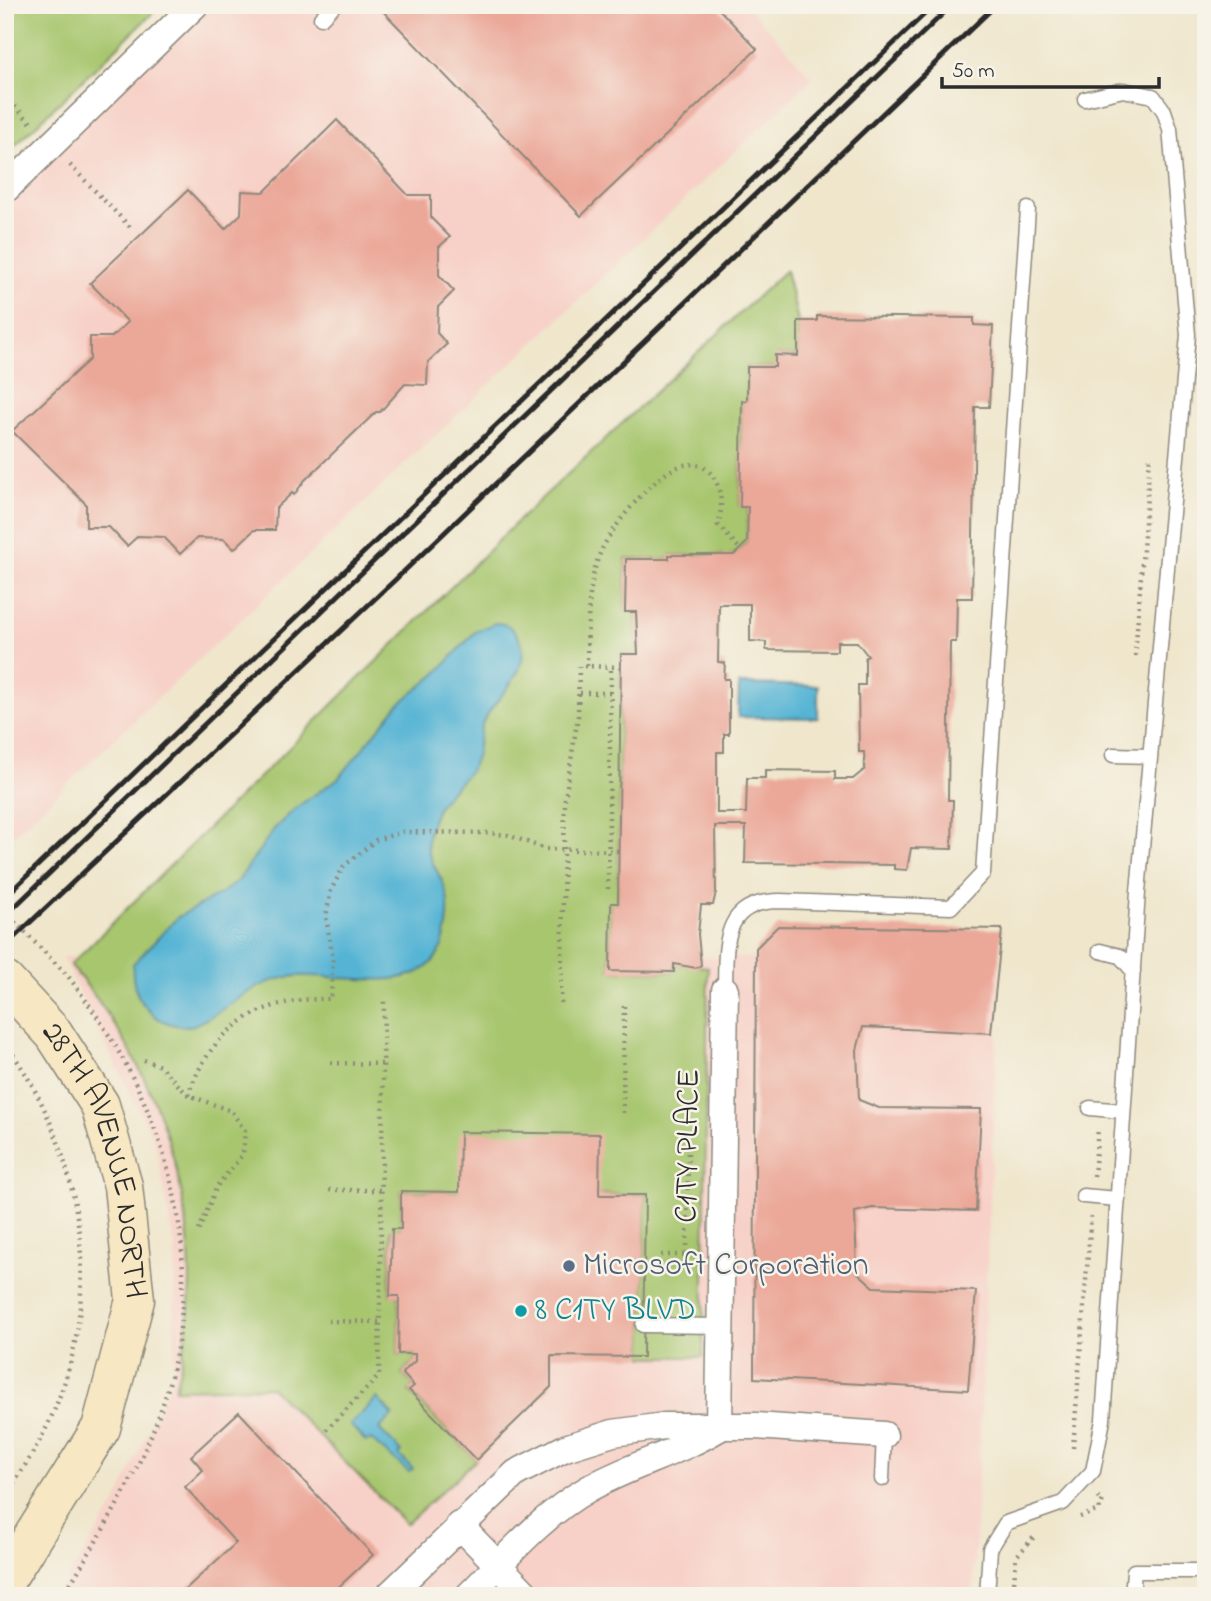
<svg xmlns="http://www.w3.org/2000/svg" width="1211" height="1601" viewBox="0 0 1211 1601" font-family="'Indie Flower',sans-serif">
  <rect width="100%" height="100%" fill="#f7f3e8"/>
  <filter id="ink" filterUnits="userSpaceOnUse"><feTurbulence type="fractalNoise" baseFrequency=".0143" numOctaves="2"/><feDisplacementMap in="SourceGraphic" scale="14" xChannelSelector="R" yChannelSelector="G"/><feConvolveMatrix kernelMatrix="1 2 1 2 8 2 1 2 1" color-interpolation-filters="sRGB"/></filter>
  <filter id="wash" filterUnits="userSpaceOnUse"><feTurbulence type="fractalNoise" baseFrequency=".00686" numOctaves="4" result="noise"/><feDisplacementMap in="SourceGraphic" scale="28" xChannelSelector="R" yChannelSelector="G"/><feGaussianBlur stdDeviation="1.57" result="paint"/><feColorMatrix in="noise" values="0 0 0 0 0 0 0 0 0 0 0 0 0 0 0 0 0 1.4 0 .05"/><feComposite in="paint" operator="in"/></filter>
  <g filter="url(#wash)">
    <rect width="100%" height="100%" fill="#efe6cc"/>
    <!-- built -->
    <g fill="#f7d1c8">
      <path d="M195,5h551l67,73 -808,765v-653z"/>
      <path d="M62,957l938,1 -27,638h-917l59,-91 59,-131 1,-129 -20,-103z"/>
    </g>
    <!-- green -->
    <g fill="#a7c66e" stroke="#69784c" stroke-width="2">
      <path d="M5,5h156l-156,150z"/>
      <path d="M786,270l12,51v35l-22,-1 -1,12h-28v34l-5,1 -2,104 8,1 -1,35 -13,13h-64l-1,4h-43l-1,52 11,1 2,42h-17l-3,249 -7,1 -1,67 63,1 1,-8 34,3 -5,390h-60l2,-162 -244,-4v38l-10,1 -1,65 9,1 -1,58h17v7l-13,12 12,13 -5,5 67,69 -70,64 -135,-137 -96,2c41,-150 -6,-309 -105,-424l455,-451z"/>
    </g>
    <!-- water -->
    <g fill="#55b4d4" stroke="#407080" stroke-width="2">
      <path d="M495,623c10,0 16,3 22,12 21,32 -21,60 -34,87 -6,15 -3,33 -12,46 -9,15 -26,25 -34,41 -6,12 -11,27 -9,41 3,14 13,25 17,39 7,19 2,56 -11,71 -28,34 -99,13 -138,16 -46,4 -67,36 -105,50 -37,2 -61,-27 -58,-62l45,-47 42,-23 18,-13 37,-53 22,-21 43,-30 57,-71 39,-32 39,-42z"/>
      <path d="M739,684l79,2v32l-80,-1z"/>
      <path d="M377,1398l16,17 -14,14 23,23 -3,3 14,14 -4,3 -39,-33 -4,3 -16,-17z"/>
    </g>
    <g id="blocks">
      <!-- building -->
      <g fill="#eba899" fill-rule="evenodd">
        <path d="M377,5h338l42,44 -176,167z"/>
        <path d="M337,120l71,75h23v23l19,19 -11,10v28l15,16 -16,16 -1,26 10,11 -19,18 -1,23 -22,-1 -25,28h-4l-71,68 -11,15 -2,-2 -16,15 -1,22h-21l-20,19 -10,-10 -27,-1 -17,16 -16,-17 -26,-1 -11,10 -18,-19h-23v-23l-74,-73 78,-72v-22h22l16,-15 -38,-39 98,-93 37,39 16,-15 1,-23 22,1z"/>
        <path d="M817,316l157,2v7l19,1 -4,81h-14l-3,191h-15l-1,44h-6l-2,158h5l-1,49 -41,-1 -4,22 -13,-1v-4l-149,-2 1,-37h-31l1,66 -3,13h-12l-3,29 3,31 -5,3 -22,-4v8l-64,-1 1,-68h7l3,-249h17l-2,-42h-11l1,-53h43v-4h65l13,-13 1,-35h-8l2,-106h5v-34h28v-12l23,1v-35h19zM719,604h31v37l16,1v8l71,1v-9h20l11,14 -3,2v27h-7l1,67h5l1,17 -12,10h-18v-8l-70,-1v8h-18l-1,35h-29v-61h7v-18h5v-55h-5l1,-16 -7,-1z"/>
        <path d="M778,926l224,3 -11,104 -128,-6 -6,23 2,50 20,8 102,1 -5,102 -104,-3 -17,4 2,60 17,15 102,4 -8,99 -214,-12 2,-430z"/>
        <path d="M460,1132l140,2 -1,61h46l-2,162 -92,-1v31l-75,73 -67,-70 5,-4 -12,-13 13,-12v-7h-17l1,-58h-9l2,-67h9v-38l58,1z"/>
        <path d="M239,1412l134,143 -44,41h-151l58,-53 -51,-56 18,-17 -12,-14z"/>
      </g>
    </g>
  </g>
  <g filter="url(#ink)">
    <use href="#blocks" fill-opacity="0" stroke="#8d887c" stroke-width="2"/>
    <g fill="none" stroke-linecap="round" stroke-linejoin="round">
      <!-- service casing -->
      <g stroke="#8d887c" stroke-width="17">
        <g id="service">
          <path d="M321,18l13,-13"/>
          <path d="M1113,755l37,1"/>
          <path d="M1100,951l20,5 13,15"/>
          <path d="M725,990c1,-44 -4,-89 55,-89l171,6 32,-34 45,-664"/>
          <path d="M1090,1108l33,3"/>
          <path d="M1083,1196l35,3"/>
          <path d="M643,1325l77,1"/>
          <path d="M882,1479l2,-44"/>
          <path d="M987,1596l3,-47 16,-26 57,-20 30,-32 10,-51 35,-528 50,-557 -18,-206 -6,-18 -11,-15 -30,-6 -38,9"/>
          <path d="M1132,1596l2,-25h72"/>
        </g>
      </g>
      <!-- minor casing -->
      <g stroke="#8d887c" stroke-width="29">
        <g id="minor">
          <path d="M5,190l190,-185"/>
          <path d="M719,1428l6,-438"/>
          <path d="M459,1525l69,71"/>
          <path d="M388,1596l128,-123 49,-25 48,-15 51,-7h92l128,9"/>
          <path d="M468,1596c37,-37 74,-81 120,-107 43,-24 90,-36 131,-61"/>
        </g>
      </g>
      <!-- secondary casing -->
      <g stroke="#8d887c" stroke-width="41">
        <g id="secondary">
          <path id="s1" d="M5,981l49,53 46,71 23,81 12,114 -34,128 -96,153"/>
        </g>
      </g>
      <!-- path -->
      <g stroke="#8d887c" stroke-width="4.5" stroke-dasharray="2 5" stroke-linecap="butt">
        <path d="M5,16l5,-11"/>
        <path d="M5,96l28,29"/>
        <path d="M70,165l60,62"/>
        <path d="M1135,656l15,-200"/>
        <path d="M587,666c1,-36 -1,-84 15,-117 11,-23 44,-63 66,-77 41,-26 61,18 50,53l22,24"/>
        <path d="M580,693h30"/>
        <path d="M608,889l3,-222"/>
        <path d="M561,1003l4,-204 13,-83 1,-50 42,1"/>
        <path d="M5,1043c74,100 99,238 54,355 -13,36 -33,67 -54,98"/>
        <path d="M144,1060l16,6 28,29 43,16 14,20 -2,23 -26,32 -19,47"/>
        <path d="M331,1063l52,1"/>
        <path d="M188,1095c24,-68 73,-98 143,-96l2,-40 -7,-42 5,-27 13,-24 32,-26 26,-8 85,1 21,2 37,14 74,2"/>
        <path d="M623,1113l1,-109"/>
        <path d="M1094,1176l4,-47"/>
        <path d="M329,1190h52"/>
        <path d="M661,1255h26l1,-107"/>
        <path d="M328,1321l51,1"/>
        <path d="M326,1430l53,-54 5,-376"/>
        <path d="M1073,1448l18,-232"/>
        <path d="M1080,1517l19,-7 4,-10 -5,-3"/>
        <path d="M63,1596c35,-58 71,-114 95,-178 54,-144 16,-294 -71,-416"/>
        <path d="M1013,1596l3,-39 18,-20"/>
      </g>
      <!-- service -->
      <use href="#service" stroke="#fff" stroke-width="14"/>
      <!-- minor -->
      <use href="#minor" stroke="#fff" stroke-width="26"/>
      <!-- secondary -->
      <use href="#secondary" stroke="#f7e8c3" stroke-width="38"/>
      <!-- rail -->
      <g stroke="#2b2b2b" stroke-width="5">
        <path d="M5,897l929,-892"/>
        <path d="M5,916l947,-911"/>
        <path d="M5,946l391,-367 600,-574"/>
      </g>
      <!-- path-bridge -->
      <path stroke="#8d887c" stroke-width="4.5" stroke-dasharray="2 5" stroke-linecap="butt" d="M5,912l63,64 19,26"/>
    </g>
  </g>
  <!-- markers -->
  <circle fill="#5c6f8a" stroke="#f7f3e8" stroke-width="2.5" cx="569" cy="1266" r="7"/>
  <circle fill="#0f9aa8" stroke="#f7f3e8" stroke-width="2.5" cx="521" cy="1311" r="7"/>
  <g text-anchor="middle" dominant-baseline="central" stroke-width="5" stroke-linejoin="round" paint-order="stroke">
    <!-- street labels -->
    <g font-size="32" fill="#2b2b2b" stroke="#f7f3e8">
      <text transform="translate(689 1146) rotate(-89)">C1TY PLACE</text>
      <text stroke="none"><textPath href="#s1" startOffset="208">28TH AVENUE NORTH</textPath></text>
    </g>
    <!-- service labels -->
    <g font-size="32" fill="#4e5e75" stroke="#f7f3e8" text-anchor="start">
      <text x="583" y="1266">Microsoft Corporation</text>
    </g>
    <!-- culture labels -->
    <g font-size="32" fill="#0d838f" stroke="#f7f3e8" text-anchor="start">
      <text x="535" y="1311">8 C1TY BLVD</text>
    </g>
  </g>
  <!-- margin -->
  <rect width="1211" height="1601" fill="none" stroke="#f7f3e8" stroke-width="28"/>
  <!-- scale -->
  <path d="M942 77v10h217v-10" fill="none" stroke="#2b2b2b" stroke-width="3.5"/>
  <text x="952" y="77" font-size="21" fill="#2b2b2b" stroke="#f7f3e8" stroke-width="5" paint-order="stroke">50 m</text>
</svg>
